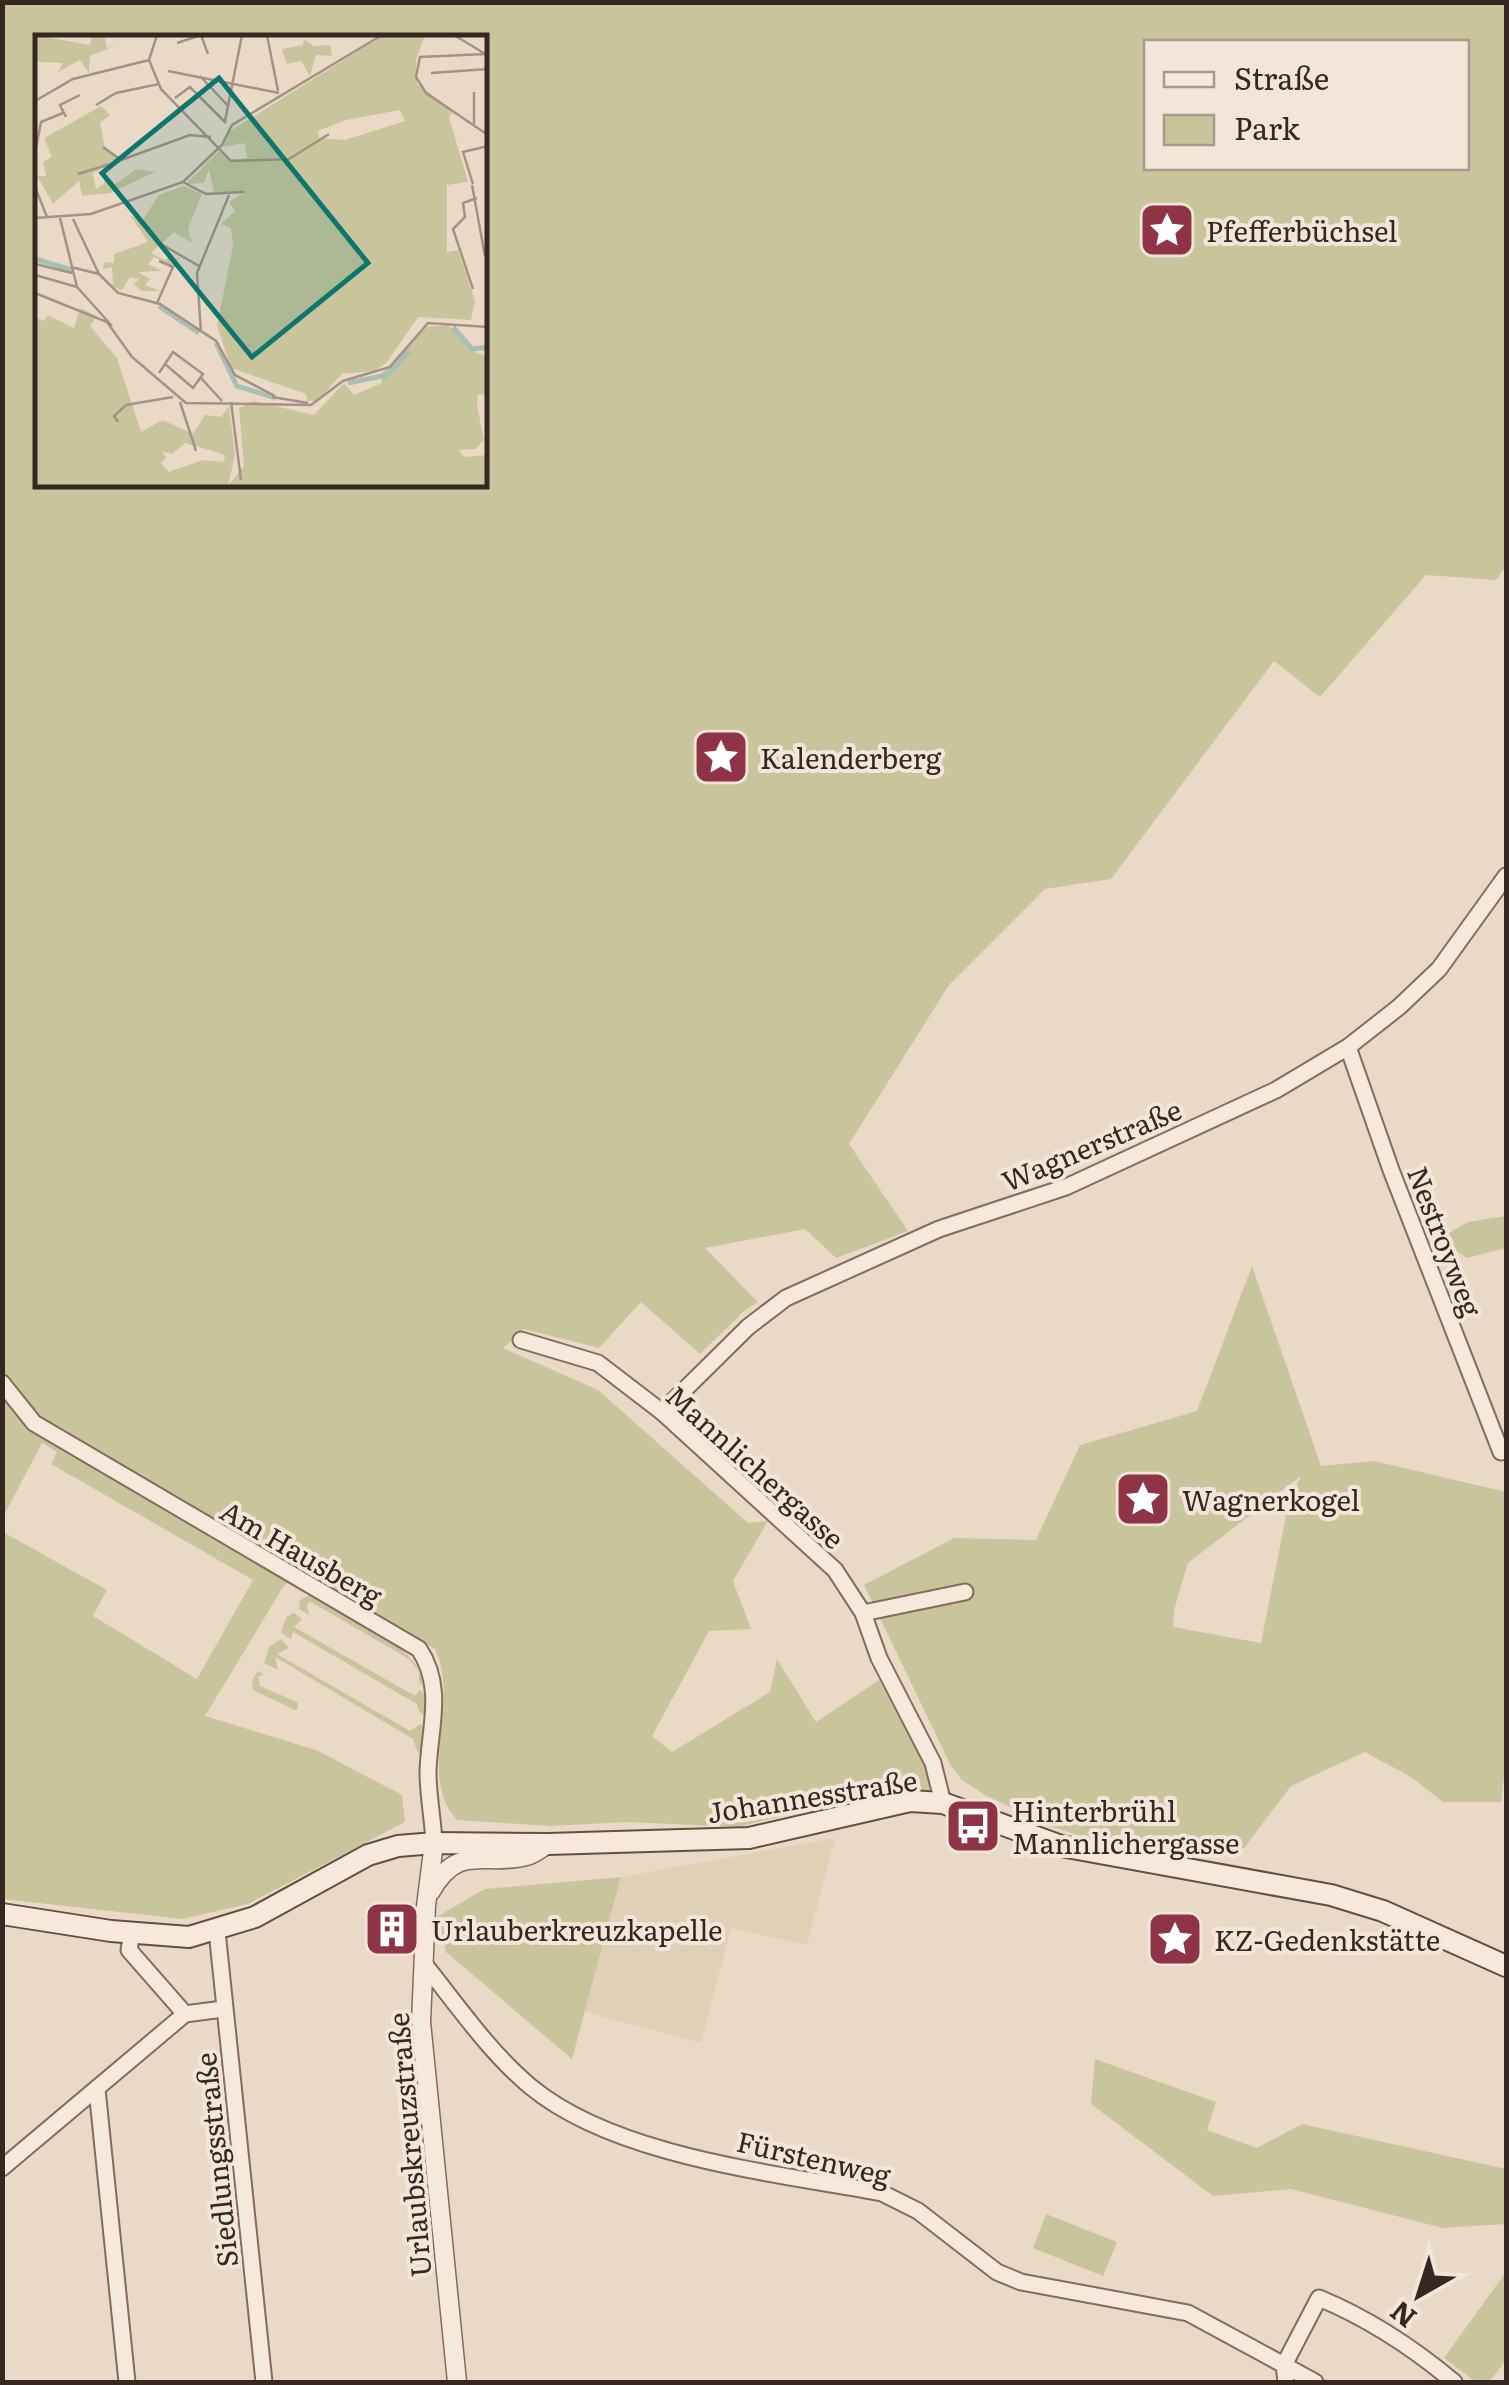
<svg xmlns="http://www.w3.org/2000/svg" width="1509" height="2385" viewBox="0 0 1509 2385" font-family="Literata,serif">
  <rect width="100%" height="100%" fill="#ebd9c8"/>
  <!-- farmland -->
  <path fill="#e0d1b6" d="M835,1838l-28,107 -76,-17 -30,115 -116,-31 36,-135z"/>
  <!-- green -->
  <g fill="#c8c59c" fill-rule="evenodd">
    <path d="M3,3h1503v563l-10,14 -70,-5 -106,122 -46,-36 -163,218 -66,10 -96,96 -100,159 59,87 -72,27 -31,-29 -100,19 53,54 -14,9 -44,43 -59,-52 -42,46 -75,-19 -21,19 95,42 150,133 20,-2 -35,60 18,48 -42,2 -57,105 20,16 98,-60 7,-33 39,63 63,-42 46,85 5,24 -78,10 -114,28 -110,-5 -77,4 -94,-6c-41,-45 4,-116 -22,-171l-131,-79 -21,17 -78,129 111,34 86,45 3,27 -157,82 -66,15 -179,-20v-367l104,58 -14,26 104,63 56,-99 -202,-116 6,-12 -15,-9 -39,74zM38,38h447v447h-447zM1146,42h320v126h-320z"/>
    <path d="M1506,1216v32l-39,10 -29,-19 30,-17z"/>
    <path d="M1252,1266l69,200 53,-5 132,31v268l-5,42h-58l-32,-25 -46,-25 -74,34 -47,62 -42,5 -109,-13 -43,-14 -65,-31 -23,-15 -11,-14 -87,-181 90,-47 82,2 44,-95 117,-34zM1301,1476l-13,30 -27,137 -88,-16 1,-17 14,-47z"/>
    <path d="M311,1594c32,20 111,52 113,92l-5,-3v-12l-10,-12 -98,-57 -4,2 2,11 -10,-6 1,-9z"/>
    <path d="M294,1613l8,6 -8,8 121,69 4,-6c13,6 9,14 7,26l-6,-3 -3,-9 -124,-72 -2,7 -10,-6 5,-16z"/>
    <path d="M281,1639l8,9 -12,6 133,77 10,-7 6,3 -5,28 -4,-4 -4,-12 -138,-82 3,13 -14,-7 5,-16z"/>
    <path d="M258,1671l6,3 -6,3 2,9 37,16 1,6 -3,2 -42,-20 -1,-10z"/>
    <path d="M621,1877l-49,182 -126,-107 -10,-35 49,-28z"/>
    <path d="M1095,2059l121,43 -9,28 50,18 45,-24 204,45v55l-63,4 -152,-39 -78,7 -122,-92z"/>
    <path d="M1046,2214l71,28 -14,34 -70,-28z"/>
    <path d="M1506,2272v88l-17,22h-13l-32,-24z"/>
  </g>
  <g fill="none" stroke-linecap="round" stroke-linejoin="round">
    <!-- minor casing -->
    <g stroke="#856b5e" stroke-width="19">
      <g id="minor">
        <path d="M1348,1047l43,123 110,282"/>
        <path d="M521,1340l77,23 64,49 173,158 28,43 16,45 54,105 10,40"/>
        <path d="M2,1383l32,40 385,226c26,39 10,80 9,123 0,24 5,47 6,71"/>
        <path d="M662,1412l86,-85 38,-29 153,-69 127,-42 210,-97 72,-43 51,-40 40,-38 67,-93"/>
        <path d="M863,1613l102,-21"/>
        <path d="M217,1931l47,451"/>
        <path d="M132,1933l-3,17 56,64"/>
        <path d="M425,1965c33,41 65,88 106,122 85,70 244,86 351,106l36,18 79,61 24,10 167,31 96,52 2,17"/>
        <path d="M97,2089l30,293"/>
        <path d="M2,2168l183,-154 38,-5"/>
        <path d="M1315,2382l-31,-17 35,-67c51,21 93,49 135,84"/>
      </g>
    </g>
    <!-- tertiary casing -->
    <g stroke="#856b5e" stroke-width="21">
      <g id="tertiary">
        <path d="M434,1843l-8,63 -5,116 36,360"/>
        <path d="M431,1891c28,-49 54,-24 95,-35 7,-1 15,-8 22,-12"/>
      </g>
    </g>
    <!-- secondary casing -->
    <g stroke="#674d41" stroke-width="24">
      <path id="secondary" d="M2,1914l109,17 78,6 66,-20 113,-62 30,-9 36,-3 114,1 201,-6 161,-37 33,2 118,43 270,49 52,16 123,55"/>
    </g>
    <!-- minor -->
    <use href="#minor" stroke="#f6e8da" stroke-width="15"/>
    <!-- tertiary -->
    <use href="#tertiary" stroke="#f6e8da" stroke-width="18"/>
    <!-- secondary -->
    <use href="#secondary" stroke="#f6e8da" stroke-width="20"/>
  </g>
  <!-- icons -->
  <defs>
    <g id="sight-square" transform="scale(2.875)"><rect x="-9" y="-9" width="18" height="18" rx="4" fill="#8f3346" stroke="#f3e5d7"/><path d="M0-6L1.8-2.2L6-1.7L2.9 1.2L3.7 5.4L0 3.3L-3.7 5.4L-2.9 1.2L-6-1.7L-1.8-2.2Z" fill="#fff"/></g>
    <g id="bus-square" transform="scale(2.875)"><rect x="-9" y="-9" width="18" height="18" rx="4" fill="#8f3346" stroke="#f3e5d7"/><path d="M-5-6H5V4H4V6H2V4H-2V6H-4V4H-5ZM-3.5-4V0h7V-4ZM-3.5 1.2v1.5H-2V1.2ZM2 1.2v1.5H3.5V1.2Z" fill="#fff"/></g>
    <g id="building-square" transform="scale(2.875)"><rect x="-9" y="-9" width="18" height="18" rx="4" fill="#8f3346" stroke="#f3e5d7"/><path d="M-4-6H4V6H1V3H-1V6H-4ZM-2.5-4.3h1.7v1.8h-1.7ZM.8-4.3h1.7v1.8H.8ZM-2.5-1h1.7V.8h-1.7ZM.8-1h1.7V.8H.8Z" fill="#fff"/></g>
  </defs>
  <g fill-rule="evenodd">
    <use href="#sight-square" x="1167" y="230"/>
    <use href="#sight-square" x="721" y="757"/>
    <use href="#sight-square" x="1143" y="1499"/>
    <use href="#bus-square" x="973" y="1826"/>
    <use href="#building-square" x="392" y="1929"/>
    <use href="#sight-square" x="1175" y="1939"/>
  </g>
  <g text-anchor="middle" dominant-baseline="central" stroke-width="8" stroke-linejoin="round" paint-order="stroke">
    <!-- poi labels -->
    <g font-size="28" fill="#372721" stroke="#f3e5d7" text-anchor="start">
      <text x="1206" y="230">Pfefferbüchsel</text>
      <text x="760" y="757">Kalenderberg</text>
      <text x="1182" y="1499">Wagnerkogel</text>
      <text x="1012" y="1810">Hinterbrühl<tspan x="1012" dy="32">Mannlichergasse</tspan></text>
      <text x="431" y="1929">Urlauberkreuzkapelle</text>
      <text x="1214" y="1939">KZ-Gedenkstätte</text>
    </g>
    <!-- street labels -->
    <g font-size="28" fill="#372721" stroke="#f3e5d7">
      <text transform="translate(1091 1144) rotate(-23)">Wagnerstraße</text>
      <text transform="translate(1446 1241) rotate(69)">Nestroyweg</text>
      <text transform="translate(756 1466) rotate(42)">Mannlichergasse</text>
      <text transform="translate(302 1552) rotate(30)">Am Hausberg</text>
      <text transform="translate(812 1795) rotate(-9)">Johannesstraße</text>
      <text transform="translate(408 2145) rotate(-95)">Urlaubskreuzstraße</text>
      <text transform="translate(814 2157) rotate(13)">Fürstenweg</text>
      <text transform="translate(215 2160) rotate(-96)">Siedlungsstraße</text>
    </g>
  </g>
  <!-- overview -->
  <g transform="translate(35 35)">
    <rect width="452" height="452" fill="#ebd9c8"/>
    <path d="M0,0l55,10 2,-10 13,2 2,11 12,-4 -29,12 -1,17 -9,-13 -23,13 6,-10 -26,-1zM349,0h41l-9,24 1,25 36,26 -4,7 19,65 -21,3v67l11,-2 17,51 -4,19 -53,-3 -31,45 -12,9 -33,3 -25,27h-10l-1,-7 -75,-26 -14,-42 16,-80 -2,-18 -10,-4 14,-13 -6,-9 15,-9h-30l-5,-24 -5,14 -18,1 33,-33 9,9 19,-2 -2,-15 -22,4 7,-16zM365,75l5,11 -60,19 -26,-2 -1,-7 28,-11zM269,4l9,7 17,-1 2,11 -16,-1 -6,21 -9,-15 -14,3 -5,-15 21,-4zM66,71l9,9 -10,8 5,25 14,13 -26,12 3,16 8,-5v-13l8,15 25,-17 18,3 -45,21 -28,3 -3,-15 -26,23 -16,-28h9l-3,-14 9,-5 -8,-19zM149,151l18,8 -14,35 4,14 -18,-11 -23,21 14,7 6,-5v8l9,-6 -7,9 -19,-9 -6,7 14,7 -24,1 12,7 -5,6 15,6h-19l-7,-7 5,-5 -9,-2 -8,13 -9,-3 -1,-20 -9,2 1,-7 10,1v-9l34,-12 -18,-27 11,7 18,-27zM45,273l17,8 -7,10 27,32 24,74 22,-12 30,14 12,-19 16,2 8,-11 6,49 -7,31 16,-20 -5,-58 15,-7 60,14 30,-32 10,12 28,-12 -2,-8 44,-48 24,-2 26,27 13,4v40l-9,-2 -1,11 7,35 -8,9 -17,1 5,7 23,-2v32h-452v-170l9,4 4,-6 26,13zM150,408l40,12 -1,7 -21,-2 -34,12 -8,-9 5,-5 -4,-7 10,3z" fill="#c8c59c" fill-rule="evenodd"/>
    <path fill="none" stroke="#a8bfb4" stroke-width="5" d="M0,224l37,11M124,271l40,27M418,292l19,22 16,-2M181,308l21,43 39,12M313,348l39,-8 22,-24"/>
    <path fill="none" stroke="#a39285" stroke-width="2.5" d="M122,0l-8,25 12,29 70,72 58,-2 40,-25M232,0l11,56M251,0h36M419,0l33,20M142,8l24,-8 7,19M451,19l-66,3 -4,20 10,16 62,42M133,36l111,22M396,38l57,-4M165,41l29,31M140,63l15,-11 36,36M0,66l38,-22 76,-19M61,70l20,-12 43,-9M31,82l-6,-12 20,-10M190,86l17,-86M439,89v-32M68,112l18,13 69,-25 21,2M0,118l6,-31 22,-9M43,139l42,-13M148,147l23,12 38,-2M438,149l-10,-32 25,-6M437,150l13,71M0,152l12,30M0,183l56,-4 92,-32 39,-37 10,-20 150,-90M25,183l17,69 35,39M38,184l26,55M126,209l38,22M0,229l37,9M36,232l28,7 19,19 42,11 56,37 19,34 40,21M0,240l42,12M438,254l-20,-60 12,-12 -2,-14 14,-5M0,258l72,29 25,35 54,46 125,2 32,-24 47,-14 38,-44 60,4M122,268l16,-36 -14,-6M166,297l-4,-59 32,-78M124,338l14,-21 30,22 -10,14 -28,-24M166,343l21,23M237,362l36,6M145,367l16,49M196,367l10,78M83,387l-4,-6 12,-11 47,-8M451,413l2,-33"/>
    <path fill="#0f766e" fill-opacity="0.15" stroke="#0f766e" stroke-width="5" d="M184,43l149,185 -116,94 -150,-184z"/>
    <rect width="452" height="452" fill="none" stroke="#372721" stroke-width="5"/>
  </g>
  <!-- border -->
  <rect width="1509" height="2385" fill="none" stroke="#372721" stroke-width="10"/>
  <!-- legend -->
  <rect x="1144" y="40" width="325" height="130" fill="#f3e5d7" stroke="#a8998e" stroke-width="2.5"/>
  <rect x="1164" y="72" width="50" height="15" fill="#f6e8da" stroke="#a8998e" stroke-width="2.5"/>
  <text x="1234" y="90" font-size="30" fill="#372721">Straße</text>
  <rect x="1164" y="115" width="50" height="30" fill="#c8c59c" stroke="#a8998e" stroke-width="2.5"/>
  <text x="1234" y="140" font-size="30" fill="#372721">Park</text>
  <!-- north arrow -->
  <g transform="translate(1419 2295) rotate(219)" stroke="#f3e5d7" stroke-width="8" paint-order="stroke">
  <path d="M0-8L18 38L0 25L-18 38Z" fill="#372721"/>
  <text y="-15" font-size="28" font-weight="bold" text-anchor="middle" fill="#372721">N</text>
  </g>
</svg>
